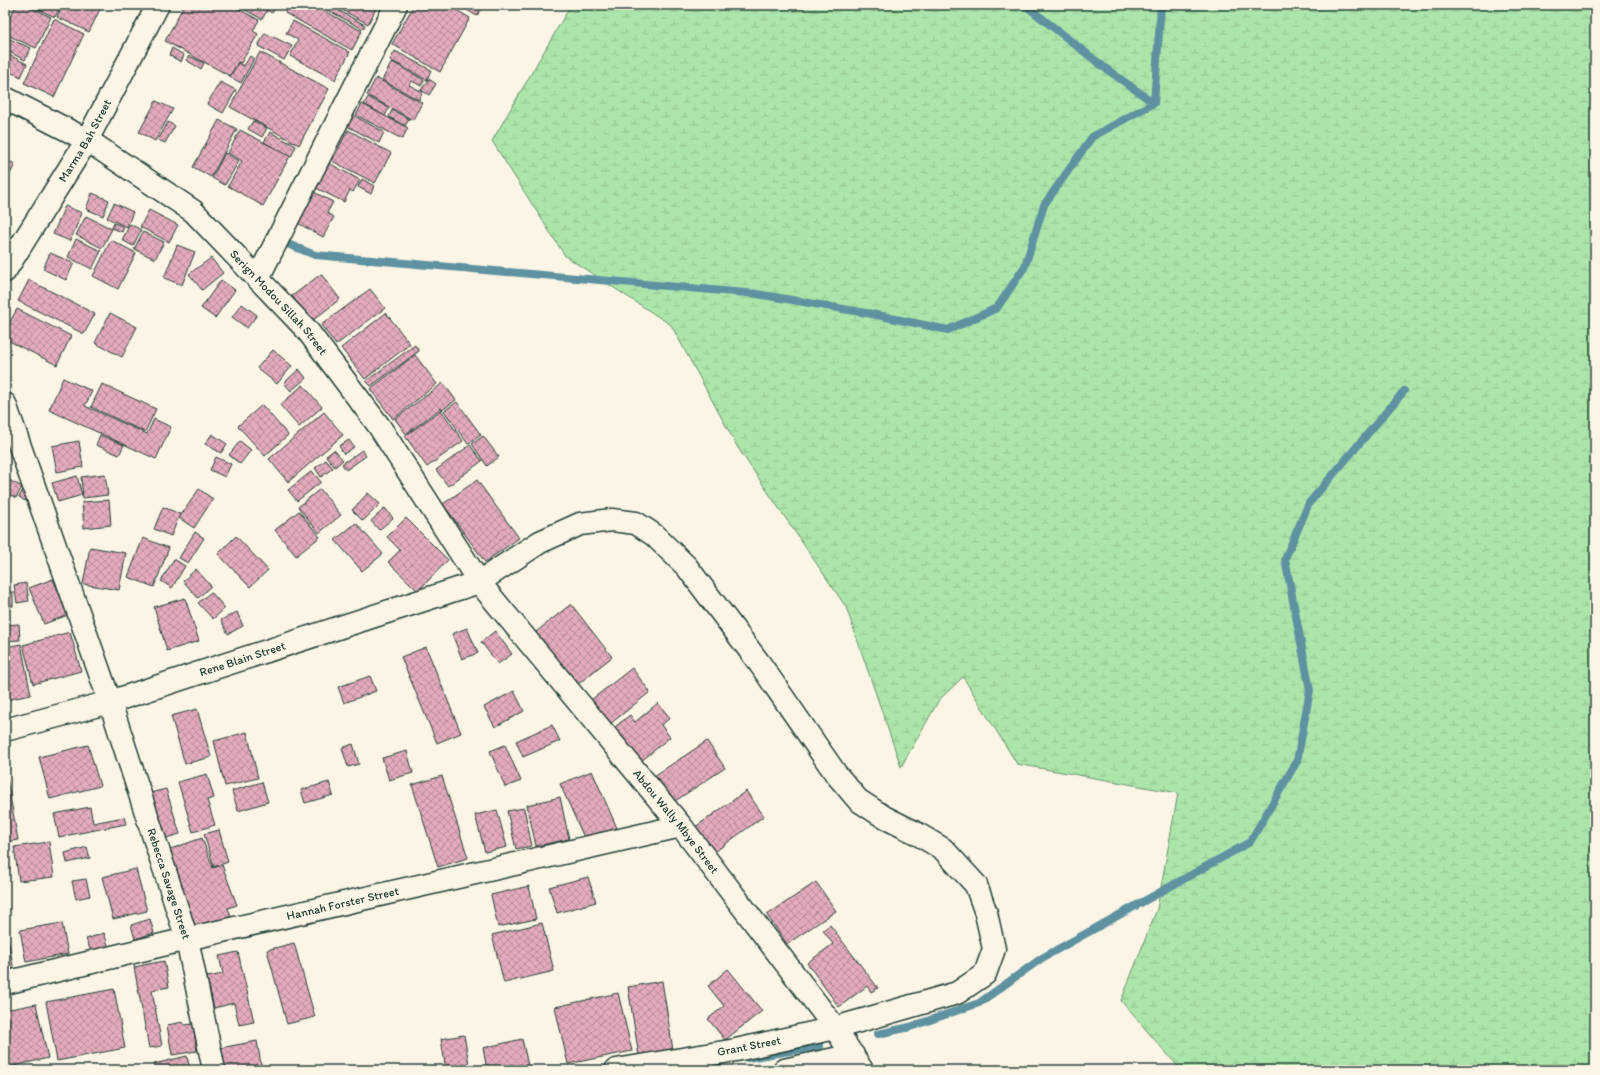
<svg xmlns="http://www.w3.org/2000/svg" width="1600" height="1075" viewBox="0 0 1600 1075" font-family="Itim,sans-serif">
  <defs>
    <pattern id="wetland-marsh" width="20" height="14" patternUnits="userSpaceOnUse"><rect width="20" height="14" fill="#ace5aa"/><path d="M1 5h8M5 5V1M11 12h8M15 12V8" fill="none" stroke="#94c593"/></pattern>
    <pattern id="building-cross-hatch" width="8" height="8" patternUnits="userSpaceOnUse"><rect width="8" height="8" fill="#e4abbd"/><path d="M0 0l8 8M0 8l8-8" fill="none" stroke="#b88c9a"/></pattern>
  </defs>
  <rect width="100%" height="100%" fill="#fcf5e5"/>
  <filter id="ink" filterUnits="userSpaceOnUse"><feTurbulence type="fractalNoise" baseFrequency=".025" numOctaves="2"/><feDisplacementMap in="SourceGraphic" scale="8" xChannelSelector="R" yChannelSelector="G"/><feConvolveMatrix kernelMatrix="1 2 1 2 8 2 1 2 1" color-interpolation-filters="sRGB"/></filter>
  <g filter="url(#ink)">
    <!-- wetland -->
    <path fill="url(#wetland-marsh)" stroke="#66916f" d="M571,5h1024v1065h-414l-60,-69 36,-92 21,-116 -161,-29 -54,-87 -24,23 -38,67 -55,-160 -108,-159 -67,-123 -106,-69 -73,-115z"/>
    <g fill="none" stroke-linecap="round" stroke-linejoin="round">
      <!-- stream -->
      <g stroke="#5e92a1" stroke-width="8">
        <path d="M1025,5l80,63 49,35"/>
        <path d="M285,243l30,12 442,39 115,20 76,16 49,-22 28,-42 19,-61 48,-68 62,-34 7,-98"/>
        <path d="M878,1034l32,-7 69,-24 63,-45 208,-116 47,-81 13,-71 -25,-131 24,-56 95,-112"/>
        <path d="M748,1058l72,-12"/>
        <path d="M686,1070l32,-6"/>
      </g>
    </g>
    <!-- building -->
    <g fill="url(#building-cross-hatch)" stroke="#1f3d34">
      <path d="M16,5h9l26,12 -15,31 -31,-14v-6z"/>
      <path d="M29,5h32l-6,12z"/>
      <path d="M62,5h40l-13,27 -32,-15z"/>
      <path d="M184,5h47l28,15 -6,11 5,3 -17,29 -3,-1 -8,14 -65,-35z"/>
      <path d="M236,5h19l12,6 -5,8z"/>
      <path d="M257,5h20l-5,8z"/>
      <path d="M289,5h24l49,26 -10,19 -67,-37z"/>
      <path d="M318,5h11l36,20 -2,4z"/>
      <path d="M333,5h45l-10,19z"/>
      <path d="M414,5h34l22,13 -30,54 -48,-28z"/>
      <path d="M467,5h16l-6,11 -12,-7z"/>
      <path d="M54,19l30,15 -30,63 -30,-14z"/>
      <path d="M293,21l57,31 -15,28 -45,-24 8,-16 -12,-7z"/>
      <path d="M265,33l27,13 -8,14 -26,-14z"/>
      <path d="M5,37l26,11 -6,12 -20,-10z"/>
      <path d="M172,48l12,7 -3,7 -12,-7z"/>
      <path d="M395,51l36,19 -4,10 -37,-20z"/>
      <path d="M260,52l69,37 -30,56 -69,-38z"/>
      <path d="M5,53l22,11 -6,13 -16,-7z"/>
      <path d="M189,56l15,7 -3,6 -15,-9z"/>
      <path d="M250,56l4,3 -13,24 -11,-6 8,-14 6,3z"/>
      <path d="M392,62l32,18 -3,6 -9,-5 -3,4 14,7 -4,8 -37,-20z"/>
      <path d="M376,78l46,25 -9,17 -46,-25z"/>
      <path d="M429,79l7,5 -7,11 -8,-5z"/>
      <path d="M220,82l16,8 -13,23 -16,-9z"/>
      <path d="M368,97l21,11 -4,8 -21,-12z"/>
      <path d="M156,101l17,8 -18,32 -16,-9z"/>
      <path d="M362,104l46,24 -6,11 -46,-24z"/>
      <path d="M392,110l17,9 -4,7 -16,-9z"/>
      <path d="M351,114l33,18 -5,11 -34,-18z"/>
      <path d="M219,120l18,9 -26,48 -18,-10z"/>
      <path d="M253,121l14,7 -5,9 -14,-8z"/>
      <path d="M168,122l7,4 -10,17 -7,-3z"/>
      <path d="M240,130l50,26 -27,50 -35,-20 14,-25 -14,-8z"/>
      <path d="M348,130l43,23 -16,30 -43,-22z"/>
      <path d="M270,132l26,14 -5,11 -27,-15z"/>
      <path d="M225,153l14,8 -14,24 -13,-7z"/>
      <path d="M5,159l10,5 -10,21z"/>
      <path d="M327,162l33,18 -7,12 -3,-2 -6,12 -30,-15z"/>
      <path d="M362,179l12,7 -3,8 -13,-7z"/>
      <path d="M310,190l23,12 -6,11 7,4 -11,20 -29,-16z"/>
      <path d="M92,193l17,7 -6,16 -17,-7z"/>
      <path d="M114,203l19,9 -6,15 -20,-9z"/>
      <path d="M65,206l17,7 -12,28 -17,-7z"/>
      <path d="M149,210l29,15 -9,17 -29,-15z"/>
      <path d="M86,216l26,13 -10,19 -26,-13z"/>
      <path d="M114,223l10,4 -2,5 -10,-4z"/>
      <path d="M130,224l11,6 -8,16 -11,-6z"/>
      <path d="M143,232l21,10 -9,17 -21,-10z"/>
      <path d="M76,239l25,12 -9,18 -24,-12z"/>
      <path d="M111,240l25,13 -18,36 -25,-13z"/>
      <path d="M177,245l18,7 -13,33 -18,-7z"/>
      <path d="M50,253l24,10 -8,17 -23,-11z"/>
      <path d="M211,258l12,15 -21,17 -13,-16z"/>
      <path d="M321,274l19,25 -28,22 -20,-25z"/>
      <path d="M29,280l66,34 -11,20 -66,-33z"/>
      <path d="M221,280l14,10 -20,28 -14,-10z"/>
      <path d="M370,289l15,19 -49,37 -15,-20z"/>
      <path d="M242,304l15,11 -10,13 -15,-11z"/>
      <path d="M17,309l54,27 -14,29 -52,-26v-8z"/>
      <path d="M110,313l27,14 -15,30 -27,-14z"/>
      <path d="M386,313l24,31 -45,35 -24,-31z"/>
      <path d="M415,345l4,6 -48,35 -5,-5z"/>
      <path d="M273,350l19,16 -15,18 -20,-16z"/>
      <path d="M415,355l22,29 -44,35 -23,-30z"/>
      <path d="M299,369l7,9 -15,13 -7,-8z"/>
      <path d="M63,378l29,13 -7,15 62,28 7,-15 17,8 -15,32 -107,-49z"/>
      <path d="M443,383l13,17 -14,10 -1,-2 -35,26 -11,-15z"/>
      <path d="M102,384l54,25 -11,23 -54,-25z"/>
      <path d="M303,385l19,22 -23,20 -19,-22z"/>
      <path d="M457,402l24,33 -13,9 -24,-33z"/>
      <path d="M262,405l26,30 -23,21 -27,-30z"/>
      <path d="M441,410l22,31 -36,26 -22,-31z"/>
      <path d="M324,412l19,23 -55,47 -19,-23z"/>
      <path d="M212,434l15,10 -6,9 -16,-9z"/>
      <path d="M100,435l24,10 -5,10 -23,-10z"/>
      <path d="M483,436l16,21 -12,9 -15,-22z"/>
      <path d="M349,440l5,7 -10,7 -5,-8z"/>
      <path d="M79,441l4,26 -26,5 -5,-26z"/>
      <path d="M240,441l11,9 -11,14 -11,-9z"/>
      <path d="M470,445l12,16 -34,25 -12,-16z"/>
      <path d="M334,450l9,10 -8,7 -9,-11z"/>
      <path d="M362,450l4,6 -20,14 -4,-6z"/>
      <path d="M216,457l15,7 -6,13 -15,-7z"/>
      <path d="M326,460l7,8 -12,9 -6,-9z"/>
      <path d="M312,471l9,11 -24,19 -9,-11z"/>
      <path d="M105,474l3,21 -25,3 -2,-21z"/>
      <path d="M77,476l5,19 -24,7 -6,-19z"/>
      <path d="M9,480l13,7 -6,11 -11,-6v-4z"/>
      <path d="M477,480l42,58 -34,24 -42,-58z"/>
      <path d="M199,489l14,10 -19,29 -15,-10z"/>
      <path d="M320,489l21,26 -22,18 -21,-26z"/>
      <path d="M23,490l7,3 -5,8 -6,-4z"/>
      <path d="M368,493l12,11 -17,17 -11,-11z"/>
      <path d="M109,500l2,25 -27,3 -2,-26z"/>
      <path d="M163,507l17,7 -9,22 -17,-7z"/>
      <path d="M385,508l8,10 -14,12 -8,-9z"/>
      <path d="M299,511l21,26 -24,19 -21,-26z"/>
      <path d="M406,518l42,42 -30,31 -30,-29 12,-12 -13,-13z"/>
      <path d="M356,523l27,31 -21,17 -27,-31z"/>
      <path d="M195,532l9,6 -16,25 -9,-5z"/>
      <path d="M236,536l32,34 -18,17 -32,-33z"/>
      <path d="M143,538l26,10 -15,39 -26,-10z"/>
      <path d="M90,547l36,6 -7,37 -36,-6z"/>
      <path d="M174,559l11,7 -13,22 -11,-7z"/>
      <path d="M196,569l15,17 -13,12 -15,-17z"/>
      <path d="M53,579l15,36 -24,9 -15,-36z"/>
      <path d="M26,583l3,18 -12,2 -3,-18z"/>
      <rect x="5" y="592" width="8" height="14"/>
      <path d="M211,592l14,16 -12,11 -15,-16z"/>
      <path d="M185,598l14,43 -32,10 -13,-44z"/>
      <path d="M571,604l41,53 -39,31 -42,-52z"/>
      <path d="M237,612l6,14 -15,8 -7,-14z"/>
      <path d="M19,624l1,16 -15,1v-16z"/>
      <path d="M467,628l11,25 -16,6 -10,-25z"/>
      <path d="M495,631l17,23 -14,10 -17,-22z"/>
      <path d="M70,632l11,39 -48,13 -10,-39z"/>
      <path d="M21,644l10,51 -26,5v-53z"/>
      <path d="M426,647l35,86 -24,10 -36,-86z"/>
      <path d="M632,668l18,24 -40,32 -19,-24z"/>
      <path d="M370,676l6,15 -32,12 -6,-16z"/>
      <path d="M514,691l10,20 -29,16 -11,-20z"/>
      <path d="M658,703l12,15 -9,7 9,12 -32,27 -27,-34 19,-15 5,7z"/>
      <path d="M197,709l14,48 -26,7 -14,-48z"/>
      <path d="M552,725l8,16 -37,16 -7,-16z"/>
      <path d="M247,732l11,46 -33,8 -11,-45z"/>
      <path d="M707,741l18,27 -59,39 -18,-27z"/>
      <path d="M353,744l6,20 -11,3 -6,-19z"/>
      <path d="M88,745l12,41 -50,13 -11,-42z"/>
      <path d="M505,745l16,36 -16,6 -15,-36z"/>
      <path d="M407,751l6,22 -24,7 -7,-22z"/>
      <path d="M592,771l25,57 -31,14 -26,-58z"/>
      <path d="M207,774l7,24 -7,2 8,25 -22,7 -15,-50z"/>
      <path d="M442,776l26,82 -30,9 -26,-82z"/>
      <path d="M7,779l11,61 -13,2v-62z"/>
      <path d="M262,782l6,20 -30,9 -6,-20z"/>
      <path d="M329,782l4,13 -28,8 -4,-13z"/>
      <path d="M166,789l14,45 -21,6 -13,-46z"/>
      <path d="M746,791l18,25 -55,40 -18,-26z"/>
      <path d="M560,797l9,42 -33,7 -9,-41z"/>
      <path d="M90,807l3,16 31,-6 2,7 -67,13 -5,-23z"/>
      <path d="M524,808l8,38 -16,3 -9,-38z"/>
      <path d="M497,810l10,37 -22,5 -10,-37z"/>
      <path d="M219,830l9,32 -14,5 -10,-33z"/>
      <path d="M202,838l11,30 9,-3 15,40 -9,3 5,14 -40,15 -31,-85z"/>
      <path d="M49,842l5,35 -35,4 -5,-34z"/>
      <path d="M87,847l3,11 -23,5 -2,-10z"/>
      <path d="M136,869l11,42 -34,8 -11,-42z"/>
      <path d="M588,877l8,25 -39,11 -8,-26z"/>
      <path d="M86,879l4,17 -14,3 -4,-18z"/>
      <path d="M816,882l20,29 -49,33 -20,-29z"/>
      <path d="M529,886l7,33 -38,8 -7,-32z"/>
      <path d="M150,919l4,14 -19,6 -4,-14z"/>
      <path d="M5,921l9,50 -9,1z"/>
      <path d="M62,923l6,31 -42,8 -6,-32z"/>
      <path d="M542,923l12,48 -50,12 -12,-48z"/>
      <path d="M830,925l48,63 -7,4 -4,-6 -28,21 -32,-44 26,-19 -10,-14z"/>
      <path d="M104,933l5,15 -17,6 -6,-15z"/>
      <path d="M294,943l21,74 -28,7 -20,-74z"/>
      <path d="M238,952l16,70 -15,3 -5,-22 -20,5 -7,-31 16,-3 -4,-18z"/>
      <path d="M164,961l5,26 -17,3 10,56 -13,2 -15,-81z"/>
      <path d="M728,969l34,42 -37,29 -17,-21 16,-13 -16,-20z"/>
      <path d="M662,981l11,69 -34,6 -11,-69z"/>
      <path d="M114,989l11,59 -68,13 -11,-59z"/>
      <path d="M618,993l14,58 -64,13 -13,-57z"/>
      <path d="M36,1004l12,54 -43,10v-58z"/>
      <path d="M183,1022l1,3 9,-1 4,27 -25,4 -5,-30z"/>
      <path d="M464,1035l6,35h-24l-5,-31z"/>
      <path d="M522,1039l7,31h-42l-4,-22z"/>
      <path d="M257,1041l5,29h-43l-4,-21z"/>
      <path d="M187,1056l3,14h-35l-1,-6z"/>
    </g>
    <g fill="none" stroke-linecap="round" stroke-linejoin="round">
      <!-- minor casing -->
      <g stroke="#1f3d34" stroke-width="25">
        <g id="minor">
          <path id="s1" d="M5,98l82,42 106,71 114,119 72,96 100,156 202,244 154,202 27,42"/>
          <path id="s2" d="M5,271l82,-131 71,-135"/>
          <path d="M258,278l138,-273"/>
          <path id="s3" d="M5,404l105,298 77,237 27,131"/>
          <path id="s4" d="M5,730l105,-28 369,-120 61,-40 40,-18 32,-4 24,3 18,12 33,32 73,97 76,110 22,26 26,17 32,16 27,16 33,36 10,28 8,36 -9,25 -28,19 -122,35 -99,22 -120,20"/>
          <path id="s5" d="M5,983l182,-44 494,-113"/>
          <path d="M784,1070l69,-15"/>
        </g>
      </g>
      <!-- minor -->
      <use href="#minor" stroke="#fcf5e5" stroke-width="22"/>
    </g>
  </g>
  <g text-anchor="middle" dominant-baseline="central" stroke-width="3" stroke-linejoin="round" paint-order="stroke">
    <!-- street labels -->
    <g font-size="12" fill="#1f3d34" stroke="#fcf5e5">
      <text stroke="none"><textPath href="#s2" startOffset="153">Marma Bah Street</textPath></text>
      <text stroke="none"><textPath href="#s1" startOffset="345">Serign Modou Sillah Street</textPath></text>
      <text stroke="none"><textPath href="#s4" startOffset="248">Rene Blain Street</textPath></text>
      <text stroke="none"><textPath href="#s1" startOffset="1000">Abdou Wally Mbye Street</textPath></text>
      <text stroke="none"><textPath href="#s3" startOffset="507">Rebecca Savage Street</textPath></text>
      <text stroke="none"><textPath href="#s5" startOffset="347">Hannah Forster Street</textPath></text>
      <text transform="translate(749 1046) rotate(-11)">Grant Street</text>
    </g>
  </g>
  <!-- margin -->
  <rect width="1600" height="1075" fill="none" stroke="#fcf5e5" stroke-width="20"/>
  <rect x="10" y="10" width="1580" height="1055" fill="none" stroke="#1f3d34" stroke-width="1.5" filter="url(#ink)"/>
</svg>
